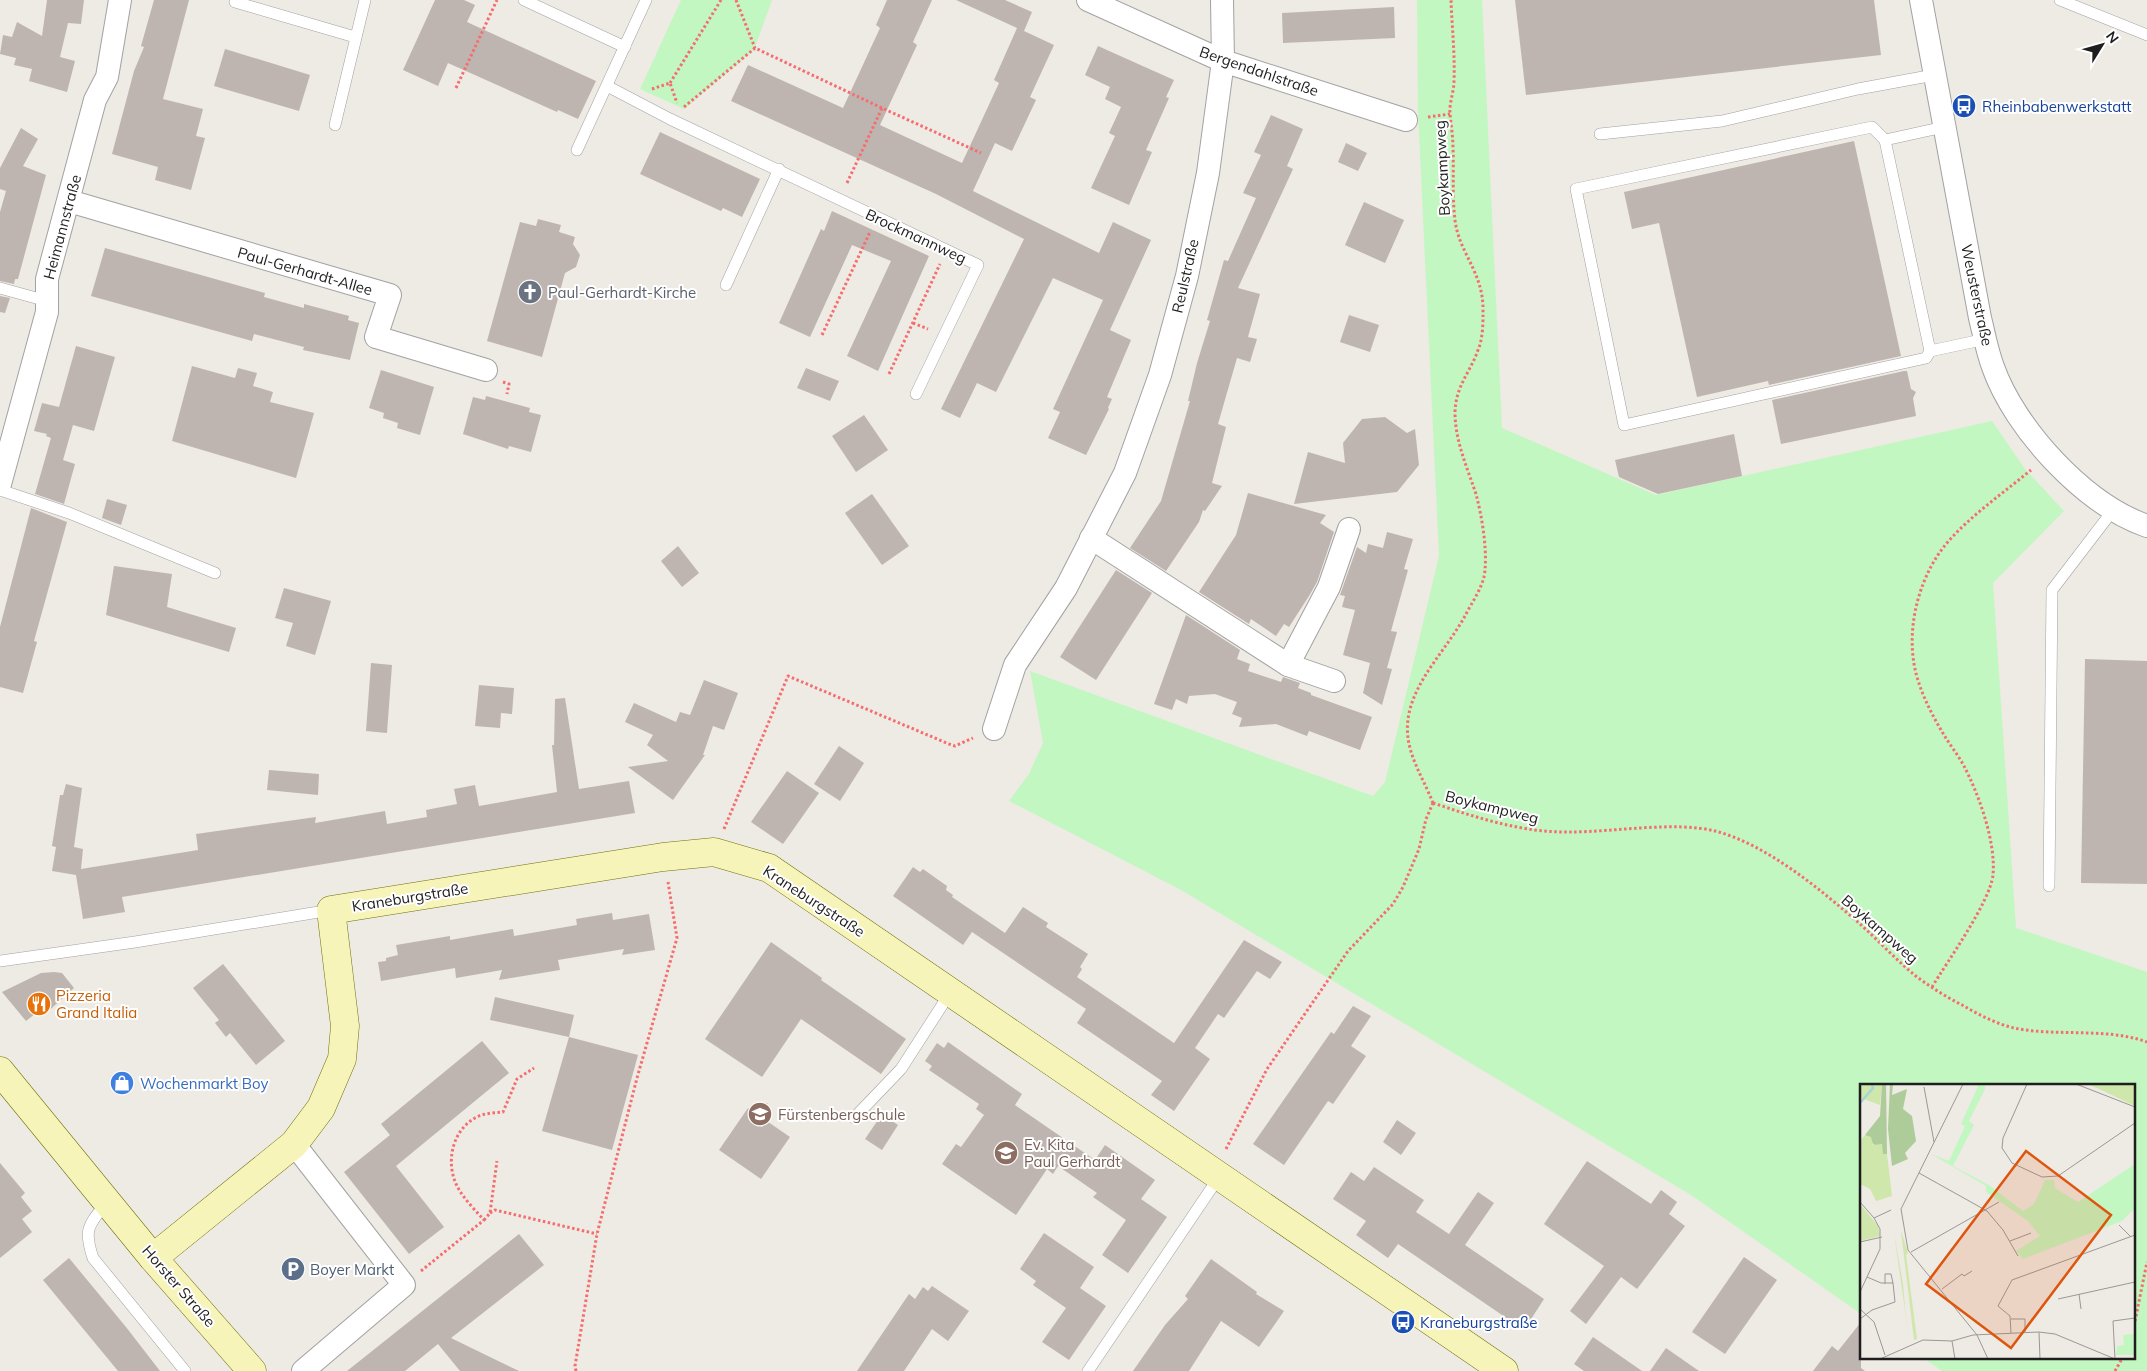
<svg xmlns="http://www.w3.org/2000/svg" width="2147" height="1371" viewBox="0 0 2147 1371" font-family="Mulish,sans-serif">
  <rect width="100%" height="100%" fill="#eeeae4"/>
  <!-- park -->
  <g fill="#c3f7c2">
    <path d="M681,0h91l-18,50 -70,59 -44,-20z"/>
    <path d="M1417,0h65l20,428 154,67 336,-74 33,48 39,42 -71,72 23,345 131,44v399h-205l-20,-14h211v-272h-272v229l-170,-119 -510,-305 -172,-89 20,-27 14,-31 -13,-72 343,125 12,-14 54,-226 -21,-444z"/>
  </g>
  <!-- building -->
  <g fill="#bfb5b0">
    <path d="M47,0h37l-3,24 -13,-1 -8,34 15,4 -8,31 -38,-11 3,-12 -18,-4 2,-7 -16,-4 3,-19 9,2 5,-15 25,14z"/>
    <path d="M154,0h35l-26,99 40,10 -7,27 9,2 -14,52 -36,-10 3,-13 -46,-13 22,-83 10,-24 -3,-1z"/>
    <path d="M435,0h29l11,5 -8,17 129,59 -18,38 -20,-9 -1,2 -109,-49 -10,23 -35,-16z"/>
    <path d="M887,0h45l-19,42 4,3 -37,80 82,38 37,-80 -5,-3 23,-52 -61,-28h49l27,12 -8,19 30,14 -24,52 6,3 -24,51 -17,-8 -22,48 126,62 14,-31 38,18 -41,90 21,10 -24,57 5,2 -4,9 1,1 -23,46 -38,-17 12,-26 -7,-3 50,-109 -50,-22 -57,114 -19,-9 -17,35 -19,-9 83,-170 -88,-45 -205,-93 17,-36 95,43 37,-80 -4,-3z"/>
    <path d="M1515,0h359l7,55 -355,40z"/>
    <path d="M1394,7l1,31 -112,5 -1,-30z"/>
    <path d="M1098,46l76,34 -8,17 3,1 -23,52 6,2 -23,53 -38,-17 24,-52 -6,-3 12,-26 -16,-8 5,-12 -25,-12z"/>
    <path d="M225,49l85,26 -11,36 -85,-25z"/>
    <path d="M1271,115l32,14 -16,37 6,3 -55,119 22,6 -12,43 9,2 -7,23 -13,-4 -19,66 8,3 -14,56 10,3 -17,25 -2,-1 -4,12 -33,49 -36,-23 31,-47 29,-100h-2l9,-38 13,-42 -3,-1 17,-60 4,1 28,-63 -13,-5 18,-38 -7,-3z"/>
    <path d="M21,128l17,11 -15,27 23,9 -28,104h-3l-1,5 -14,-3v-69l6,-21 -6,-2v-21z"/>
    <path d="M660,132l100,47 -18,38 -19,-9 -2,3 -81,-37z"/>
    <path d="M1854,141l47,215 -132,29 -1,-4 -71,16 -38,-174 -27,6 -8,-37z"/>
    <path d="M1346,143l21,10 -9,18 -20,-9z"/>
    <path d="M1364,202l40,18 -19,43 -40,-18z"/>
    <path d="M832,211l97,45 -51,115 -31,-15 44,-95 -39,-16 -42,92 -31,-14 42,-94 3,2z"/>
    <path d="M538,219l23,6 -2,7 16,5 -2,7 7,11 -4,12 -11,6 -23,84 -55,-16 33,-119 16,4z"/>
    <path d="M105,248l160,45 -1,4 40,11v-4l45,12 -1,4 11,3 -9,37 -47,-10 1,-3 -50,-13 -2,7 -161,-45z"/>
    <path d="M0,296l10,2 -5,15 -5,-1z"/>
    <path d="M1349,315l30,10 -9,27 -30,-10z"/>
    <path d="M76,346l39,11 -21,74 -21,-6 -10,35 12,4 -11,40 -29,-10 16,-56 -5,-2 1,-2 -13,-3 8,-28 17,4z"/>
    <path d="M192,366l43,12 3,-10 19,5 -4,13 20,6 -3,10 44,11 -18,65 -124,-37z"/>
    <path d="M806,368l33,13 -9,20 -33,-13z"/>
    <path d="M381,370l53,17 -14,48 -23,-7 1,-5 -15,-5 1,-5 -15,-5z"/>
    <path d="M1904,371h3l4,18 5,3 -3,6 3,18 -135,28 -9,-44z"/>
    <path d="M486,396l44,12 -1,4 12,3 -10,37 -22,-6 -1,3 -45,-15 10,-37 12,3z"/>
    <path d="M864,415l24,35 -32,22 -24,-36z"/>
    <path d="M1385,417l22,16 8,-4 4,36 -22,27 -103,12 14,-52 37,11 -2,-20 19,-24z"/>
    <path d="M1734,434l8,42 -84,18 -39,-17 -4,-17z"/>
    <path d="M1248,493l78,22 -6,8 14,9 -17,50 -8,14 -20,31 -5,-3 -8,12 -25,-17 -2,5 -50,-32 37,-57z"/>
    <path d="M872,494l37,52 -27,19 -37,-52z"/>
    <path d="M107,499l20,6 -6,20 -19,-7z"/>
    <path d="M31,508l36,14 -33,119 3,1 -14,51 -23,-6v-60z"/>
    <path d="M1387,532l26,7 -9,30 4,1 -17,61 6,1 -10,36 5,1 -10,36 -19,-12 7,-30 -27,-8 12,-45 -13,-3 3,-11 -5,-1 17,-48 9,6 2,-9 15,4z"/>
    <path d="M678,546l21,27 -17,14 -21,-26z"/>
    <path d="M114,566l58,8 -5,33 69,21 -7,24 -123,-37z"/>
    <path d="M1116,570l36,23 -56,87 -36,-23z"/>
    <path d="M284,588l47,13 -16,54 -29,-9 7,-23 -18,-5z"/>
    <path d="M1186,615l54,35 -3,9 13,5 -2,7 33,11 2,-5 17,6 -2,5 13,5v2l61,22 -12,33 -51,-19 -2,5 -31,-12 -37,3 3,-9 -10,-4 5,-12 -22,-8 -26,2 -2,8 -11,-5 -4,11 -18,-6z"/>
    <path d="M2085,659l62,2v223l-66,-1z"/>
    <path d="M371,663l21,2 -5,68 -21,-2z"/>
    <path d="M704,680l34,13 -14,37 -11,-4 -10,29h2l-32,45 -45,-33 40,-6 -21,-16 6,-10 -28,-13 9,-19 42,19 4,-10 10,3z"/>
    <path d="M479,685l35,3 -2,26 -11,-1 -1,15 -25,-2z"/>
    <path d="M565,698l14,91 50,-8 6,32 -513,84 3,15 -42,7 -7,-44 -24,-4 4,-24 -4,-1 8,-51h3l3,-11 16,4 -8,59 9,2 -2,20 117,-19 -2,-16 120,-17 -1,6 70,-12 2,13 40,-7 -1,-7 31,-6 -3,-15 11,-2 10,-2 4,21 78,-14 -5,-47h2l1,-46z"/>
    <path d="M839,746l25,17 -24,38 -26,-17z"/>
    <path d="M269,770l50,4 -1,21 -51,-5z"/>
    <path d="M787,771l32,22 -36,51 -32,-22z"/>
    <path d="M913,867l7,5 3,-3 24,17 -1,4 7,5 -1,2 53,36 18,-26 25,16 -2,4 42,27 -8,13 2,2 -5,8 97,66 70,-103 38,22 -12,17 -13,-8 -33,47 -6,-4 -23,34 15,11 -36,52 -23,-16 11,-14 -85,-58 9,-14 -114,-77 -9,13 -70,-49z"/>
    <path d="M612,913l1,7 36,-6 6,36 -33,5 2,-6 -66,11 2,10 -61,10 3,-10 -46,8 -1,-10 -74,13 -3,-19 8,-1v-3l12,-3 -2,-10 54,-9v4l63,-11 1,7 63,-11 -1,-6z"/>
    <path d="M771,942l51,36 -1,2 85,59 -25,35 -80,-55 -39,58 -57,-38z"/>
    <path d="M223,964l62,77 -29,24 -26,-32 -4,4 -11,-14 4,-3 -26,-32z"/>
    <path d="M54,972l8,1 12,15 -30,27 -4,-5 -14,11 -24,-29 39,-19z"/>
    <path d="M495,997l79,18 -5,22 69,18 -26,95 -70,-19 27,-94 -79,-17z"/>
    <path d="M1353,1006l18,10 -20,30 15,10 -33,48 -5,-3 -44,64 -31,-21 78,-112 3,2z"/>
    <path d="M482,1041l27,32 -113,93 48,61 -35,27 -65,-82 46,-37 -9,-11z"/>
    <path d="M948,1042l74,52 -7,11 80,55 10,-15 50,35 -14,19 26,18 -39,56 -26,-18 24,-35 -33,-23 4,-4 -39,-27 -5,8 -6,-5 -31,46 -74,-51 14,-20 5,3 23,-32 -8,-6 3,-5 -50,-34 3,-4 -7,-5 12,-18 7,5z"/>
    <path d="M748,1108l42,29 -29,42 -42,-29z"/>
    <path d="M882,1114l16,11 -16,25 -17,-11z"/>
    <path d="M1397,1120l19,13 -15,22 -18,-13z"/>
    <path d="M1587,1161l64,43 10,-14 16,12 -8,12 16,12 -48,63 -16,-12 -35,47 -16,-13 34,-45 -60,-42z"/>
    <path d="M0,1163l25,30 -4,4 11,14 -10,8 10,13 -32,26z"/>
    <path d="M1374,1167l50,33 -8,12 33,22 29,-42 16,11 -29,42 79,54 -20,31 -126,-86 -10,14 -32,-23 10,-14 -33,-22 18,-27 13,9z"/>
    <path d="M1044,1233l50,34 -14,21 26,18 -37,54 -27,-18 24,-34 -33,-23 3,-4 -16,-12z"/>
    <path d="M519,1234l25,31 -93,73 68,33h-59l-22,-27 -33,27h-58z"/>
    <path d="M1744,1257l33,23 -52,74 -33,-22z"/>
    <path d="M69,1258l57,69 34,44h-42l-75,-91z"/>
    <path d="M1211,1259l46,33 -1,2 28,17 -25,36 -38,-26 -32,50h-56l32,-46 23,-26 -3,-3z"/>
    <path d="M932,1286l37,25 -21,30 -16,-12 -28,42h-47l52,-77 6,5 8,-12 5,4z"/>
    <path d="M1861,1322v46l4,3h-52l19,-25 6,5z"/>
    <path d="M1593,1337l49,34h-58l-10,-7z"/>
    <path d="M1666,1348l33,23h-49z"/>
  </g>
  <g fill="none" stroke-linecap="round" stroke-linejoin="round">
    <!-- lane casing -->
    <g stroke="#a2a2a2" stroke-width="12">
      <g id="lane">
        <path d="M524,0l101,47"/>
        <path d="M2060,0l87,35"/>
        <path d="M235,2l120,35"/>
        <path d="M607,86l63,33 308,146 -62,129"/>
        <path d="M335,125l30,-125"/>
        <path d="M1944,127l-59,13 45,211 56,-12"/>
        <path d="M1600,134l122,-13 136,-32 76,-14"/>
        <path d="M1885,140l-13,-13 -296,62 48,236 302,-67 4,-7"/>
        <path d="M577,150l69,-150"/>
        <path d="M726,285l53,-116"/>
        <path d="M0,288l47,13"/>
        <path d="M0,490l69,23 146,60"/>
        <path d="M2049,886l3,-296 62,-81"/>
        <path d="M0,961l135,-19 196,-32"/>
        <path d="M854,1118l47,-49 49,-76"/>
        <path d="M107,1202c-18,23 -24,26 -14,56l92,113"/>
        <path d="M1088,1371l131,-194"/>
      </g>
    </g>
    <!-- street casing -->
    <g stroke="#a2a2a2" stroke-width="24">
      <g id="street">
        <path d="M1088,0l135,61 183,59"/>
        <path d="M1921,0l59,318c4,16 7,33 13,49 22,62 91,137 154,159"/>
        <path d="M69,201l321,94 -14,42 110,33"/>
        <path d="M0,484l47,-172v-33l48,-179 12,-23 13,-77"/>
        <path d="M1091,538l197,127 46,16"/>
        <path d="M1288,665l41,-78 20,-58"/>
        <path d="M994,729l21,-64 51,-77 59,-115 35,-98 27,-99 21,-103 15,-112 -1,-61"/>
        <path d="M294,1144l110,141 -101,86"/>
      </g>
    </g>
    <!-- secondary casing -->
    <g stroke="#717108" stroke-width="29">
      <g id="secondary">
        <path d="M0,1071l153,187 99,113"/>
        <path d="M153,1258l141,-114 27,-36 21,-49 3,-33 -14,-116 332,-53 51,-5 55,16 735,503"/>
      </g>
    </g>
    <!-- path -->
    <g stroke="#f56e6f" stroke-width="3" stroke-dasharray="2.5 2.5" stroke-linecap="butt">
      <path d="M736,0l19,48"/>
      <path d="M670,83l51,-83"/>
      <path d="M456,88l41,-88"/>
      <path d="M652,89l18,-6 7,20"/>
      <path d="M684,107l71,-59 127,60"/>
      <path d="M1428,117l22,-3"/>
      <path d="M847,183l35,-75 99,45"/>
      <path d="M913,323l15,6"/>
      <path d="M822,335l48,-103"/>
      <path d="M889,374l51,-110"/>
      <path d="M503,382l6,2 -2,10"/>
      <path d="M1433,803c-7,-18 -18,-36 -23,-55 -14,-52 32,-90 55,-132 7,-14 19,-30 20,-46 2,-23 -3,-53 -9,-76 -9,-27 -21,-53 -21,-82 1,-27 15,-39 23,-62 5,-12 5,-26 5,-38 1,-40 -24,-58 -28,-92 -3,-24 -1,-48 -2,-72 0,-12 -2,-23 -3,-34 -1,-11 4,-22 4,-33 1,-27 -2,-54 -3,-81"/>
      <path d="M1433,803c45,15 90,30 137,29 44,0 105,-11 145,-1 51,13 105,58 145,93 19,17 37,37 57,53 15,11 31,21 47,29 15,9 33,18 50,22 43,9 91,-1 133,14"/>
      <path d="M724,829l64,-153 161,68 6,2 18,-8"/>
      <path d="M1932,987c15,-25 58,-85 61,-112 3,-33 -14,-80 -29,-109 -6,-11 -14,-21 -20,-31 -12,-20 -24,-43 -29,-66 -9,-42 4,-92 31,-125 24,-28 56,-50 85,-74"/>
      <path d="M1226,1149l41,-80 81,-118 45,-47 10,-17 16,-38 7,-30 7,-16"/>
      <path d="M490,1213l5,-3 102,24"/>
      <path d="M484,1220l6,-7 7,-52"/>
      <path d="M421,1271l63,-51c-9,-10 -21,-22 -27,-34 -12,-24 -5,-58 22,-70 7,-3 16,-3 24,-4l14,-33 17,-11"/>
      <path d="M2133,1331l14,-69"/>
      <path d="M576,1371l-1,-5 22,-132 40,-156 40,-140 -9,-56"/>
      <path d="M2115,1371l8,-14"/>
    </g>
    <!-- lane -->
    <use href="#lane" stroke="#fff" stroke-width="11"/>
    <!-- street -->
    <use href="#street" stroke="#fff" stroke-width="22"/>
    <!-- secondary -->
    <use href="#secondary" stroke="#f7f4b9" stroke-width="28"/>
  </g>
  <!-- icons -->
  <defs>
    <g id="bus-disc" transform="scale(1.25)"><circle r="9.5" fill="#1a4fb4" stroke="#fff"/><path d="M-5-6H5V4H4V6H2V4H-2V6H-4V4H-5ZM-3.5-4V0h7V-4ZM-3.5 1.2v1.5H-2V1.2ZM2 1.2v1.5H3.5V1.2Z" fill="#fff"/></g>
    <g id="church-disc" transform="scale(1.25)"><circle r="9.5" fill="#6b7280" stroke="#fff"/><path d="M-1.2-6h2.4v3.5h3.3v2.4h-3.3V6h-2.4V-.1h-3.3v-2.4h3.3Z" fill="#fff"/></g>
    <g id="restaurant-disc" transform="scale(1.25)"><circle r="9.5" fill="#e8710a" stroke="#fff"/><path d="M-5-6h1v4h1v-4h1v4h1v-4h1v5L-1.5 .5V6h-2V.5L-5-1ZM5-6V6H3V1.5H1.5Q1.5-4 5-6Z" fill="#fff"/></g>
    <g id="shop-disc" transform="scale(1.25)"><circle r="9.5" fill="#3f7fe0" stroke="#fff"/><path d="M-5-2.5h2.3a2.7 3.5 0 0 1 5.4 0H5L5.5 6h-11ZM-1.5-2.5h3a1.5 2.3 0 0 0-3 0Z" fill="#fff"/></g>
    <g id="school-disc" transform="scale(1.25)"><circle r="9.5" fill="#8d6e63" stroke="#fff"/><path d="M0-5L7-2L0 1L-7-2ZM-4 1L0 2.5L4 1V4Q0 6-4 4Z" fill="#fff"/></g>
    <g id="parking-disc" transform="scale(1.25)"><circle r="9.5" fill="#5c6f8a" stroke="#fff"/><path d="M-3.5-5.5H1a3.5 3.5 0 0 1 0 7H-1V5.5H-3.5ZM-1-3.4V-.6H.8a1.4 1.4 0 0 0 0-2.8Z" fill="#fff"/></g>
  </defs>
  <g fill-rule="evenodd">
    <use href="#bus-disc" x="1964" y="106"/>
    <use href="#church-disc" x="530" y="292"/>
    <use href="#restaurant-disc" x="39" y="1004"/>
    <use href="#shop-disc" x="122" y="1083"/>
    <use href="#school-disc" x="760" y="1114"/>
    <use href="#school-disc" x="1006" y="1153"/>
    <use href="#parking-disc" x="293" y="1269"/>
    <use href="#bus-disc" x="1403" y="1322"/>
  </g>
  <g text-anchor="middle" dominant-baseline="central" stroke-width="4" stroke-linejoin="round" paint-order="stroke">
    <!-- street labels -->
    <g font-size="15" fill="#1e1e1e" stroke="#fff">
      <text transform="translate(1259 71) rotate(19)">Bergendahlstraße</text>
      <text transform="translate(1442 168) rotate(-93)">Boykampweg</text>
      <text transform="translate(62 227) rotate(-75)">Heimannstraße</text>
      <text transform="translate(916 236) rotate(25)">Brockmannweg</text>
      <text transform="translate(305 271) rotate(16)">Paul-Gerhardt-Allee</text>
      <text transform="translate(1185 276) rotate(-77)">Reulstraße</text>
      <text transform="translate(1977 295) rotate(78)">Weusterstraße</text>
      <text transform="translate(1492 807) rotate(14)">Boykampweg</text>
      <text transform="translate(410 897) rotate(-9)">Kraneburgstraße</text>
      <text transform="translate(814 901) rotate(33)">Kraneburgstraße</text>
      <text transform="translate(1880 929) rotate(41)">Boykampweg</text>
      <text transform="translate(179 1286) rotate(49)">Horster Straße</text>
    </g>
    <!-- transit labels -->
    <g font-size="15" fill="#164399" stroke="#fff" text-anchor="start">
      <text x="1982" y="106">Rheinbabenwerkstatt</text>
      <text x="1420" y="1322">Kraneburgstraße</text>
    </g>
    <!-- worship labels -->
    <g font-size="15" fill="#5b616d" stroke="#fff" text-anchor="start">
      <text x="548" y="292">Paul-Gerhardt-Kirche</text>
    </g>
    <!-- food labels -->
    <g font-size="15" fill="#c56008" stroke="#fff" text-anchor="start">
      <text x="56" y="995">Pizzeria<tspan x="56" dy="17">Grand Italia</tspan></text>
    </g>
    <!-- shop labels -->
    <g font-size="15" fill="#366cbe" stroke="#fff" text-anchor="start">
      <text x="140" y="1083">Wochenmarkt Boy</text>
    </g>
    <!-- education labels -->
    <g font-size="15" fill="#785e54" stroke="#fff" text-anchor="start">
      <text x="778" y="1114">Fürstenbergschule</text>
      <text x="1024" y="1144">Ev. Kita<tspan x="1024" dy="17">Paul Gerhardt</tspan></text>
    </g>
    <!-- service labels -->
    <g font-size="15" fill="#4e5e75" stroke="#fff" text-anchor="start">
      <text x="310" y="1269">Boyer Markt</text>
    </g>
  </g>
  <!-- overview -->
  <g transform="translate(1860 1084)">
    <rect width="275" height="275" fill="#eeeae4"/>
    <path d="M0,0h22l-2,21 -19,-7zM41,147l7,22 -2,2 11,84 -3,1zM34,149l9,51 5,58 -3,-32z" fill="#cfe7ab"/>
    <path d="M22,0h4l1,70h-4l-18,-19 15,-19zM30,0h3l-1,11 15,-6 -4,20 9,7 4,25 -11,12 3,6 -16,7 -4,-37z" fill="#aecc9a"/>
    <path d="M119,0h6v5l-16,32 5,4 -21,41 36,19 34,26 11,-7 11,-24h9l1,8 23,14 57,-38v44l-13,13 -99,38 -7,-8 24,-15 -12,-15 -42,-29v-6l-55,-32 18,7 16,-35 -4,-2zM275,250v21h-19l1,-9 7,-1 -1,-10z" fill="#c3f7c2"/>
    <path d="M227,0h48v22l-38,-18zM5,51l6,2 2,8 9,-1 1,10h4l5,42 -16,5 -6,-12 -10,-5v-43zM0,120l18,22 2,10 -20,5z" fill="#cfe7ab"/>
    <path fill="none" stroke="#a5d4db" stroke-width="2.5" d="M0,19l13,-15 -1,-4"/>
    <path fill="none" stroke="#9b9895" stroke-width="1" d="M103,0l-62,125 7,41 69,85 11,24M167,0l-24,54 -1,10 10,15 30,14 16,-1 77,-53M216,0l59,23M64,3l10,55M59,89l68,38 16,19 15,26M0,118l14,16 17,-8M259,141l12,12M150,157l21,-8M0,158l22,-5M51,168l88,-50M25,200v-10h6l2,9M82,205l20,-15 2,2 8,-5M0,208l20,-43v-20l-6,-11M219,210l2,15M198,215l77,-17M0,225l14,13 11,33M0,235l12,-9 23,-8 -2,-19h-12l-14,-6M151,235h14v13M179,248l1,27M151,249l-1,-17 -12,-10 14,-26 123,-45M92,257l3,18M20,275l43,-19 29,1 21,-6 66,-3 16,2 60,25M255,275l-2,-38 22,-3"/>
    <path fill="#de560d" fill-opacity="0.15" stroke="#de560d" stroke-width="2.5" d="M166,67l85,64 -100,133 -85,-64z"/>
    <rect width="275" height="275" fill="none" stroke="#1e1e1e" stroke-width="2.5"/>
  </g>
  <!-- north arrow -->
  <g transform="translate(2102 45) rotate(53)" stroke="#ffffff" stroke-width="4" paint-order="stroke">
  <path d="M0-4L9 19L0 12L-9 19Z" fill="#1e1e1e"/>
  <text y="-8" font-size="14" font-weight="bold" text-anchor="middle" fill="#1e1e1e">N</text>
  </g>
</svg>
